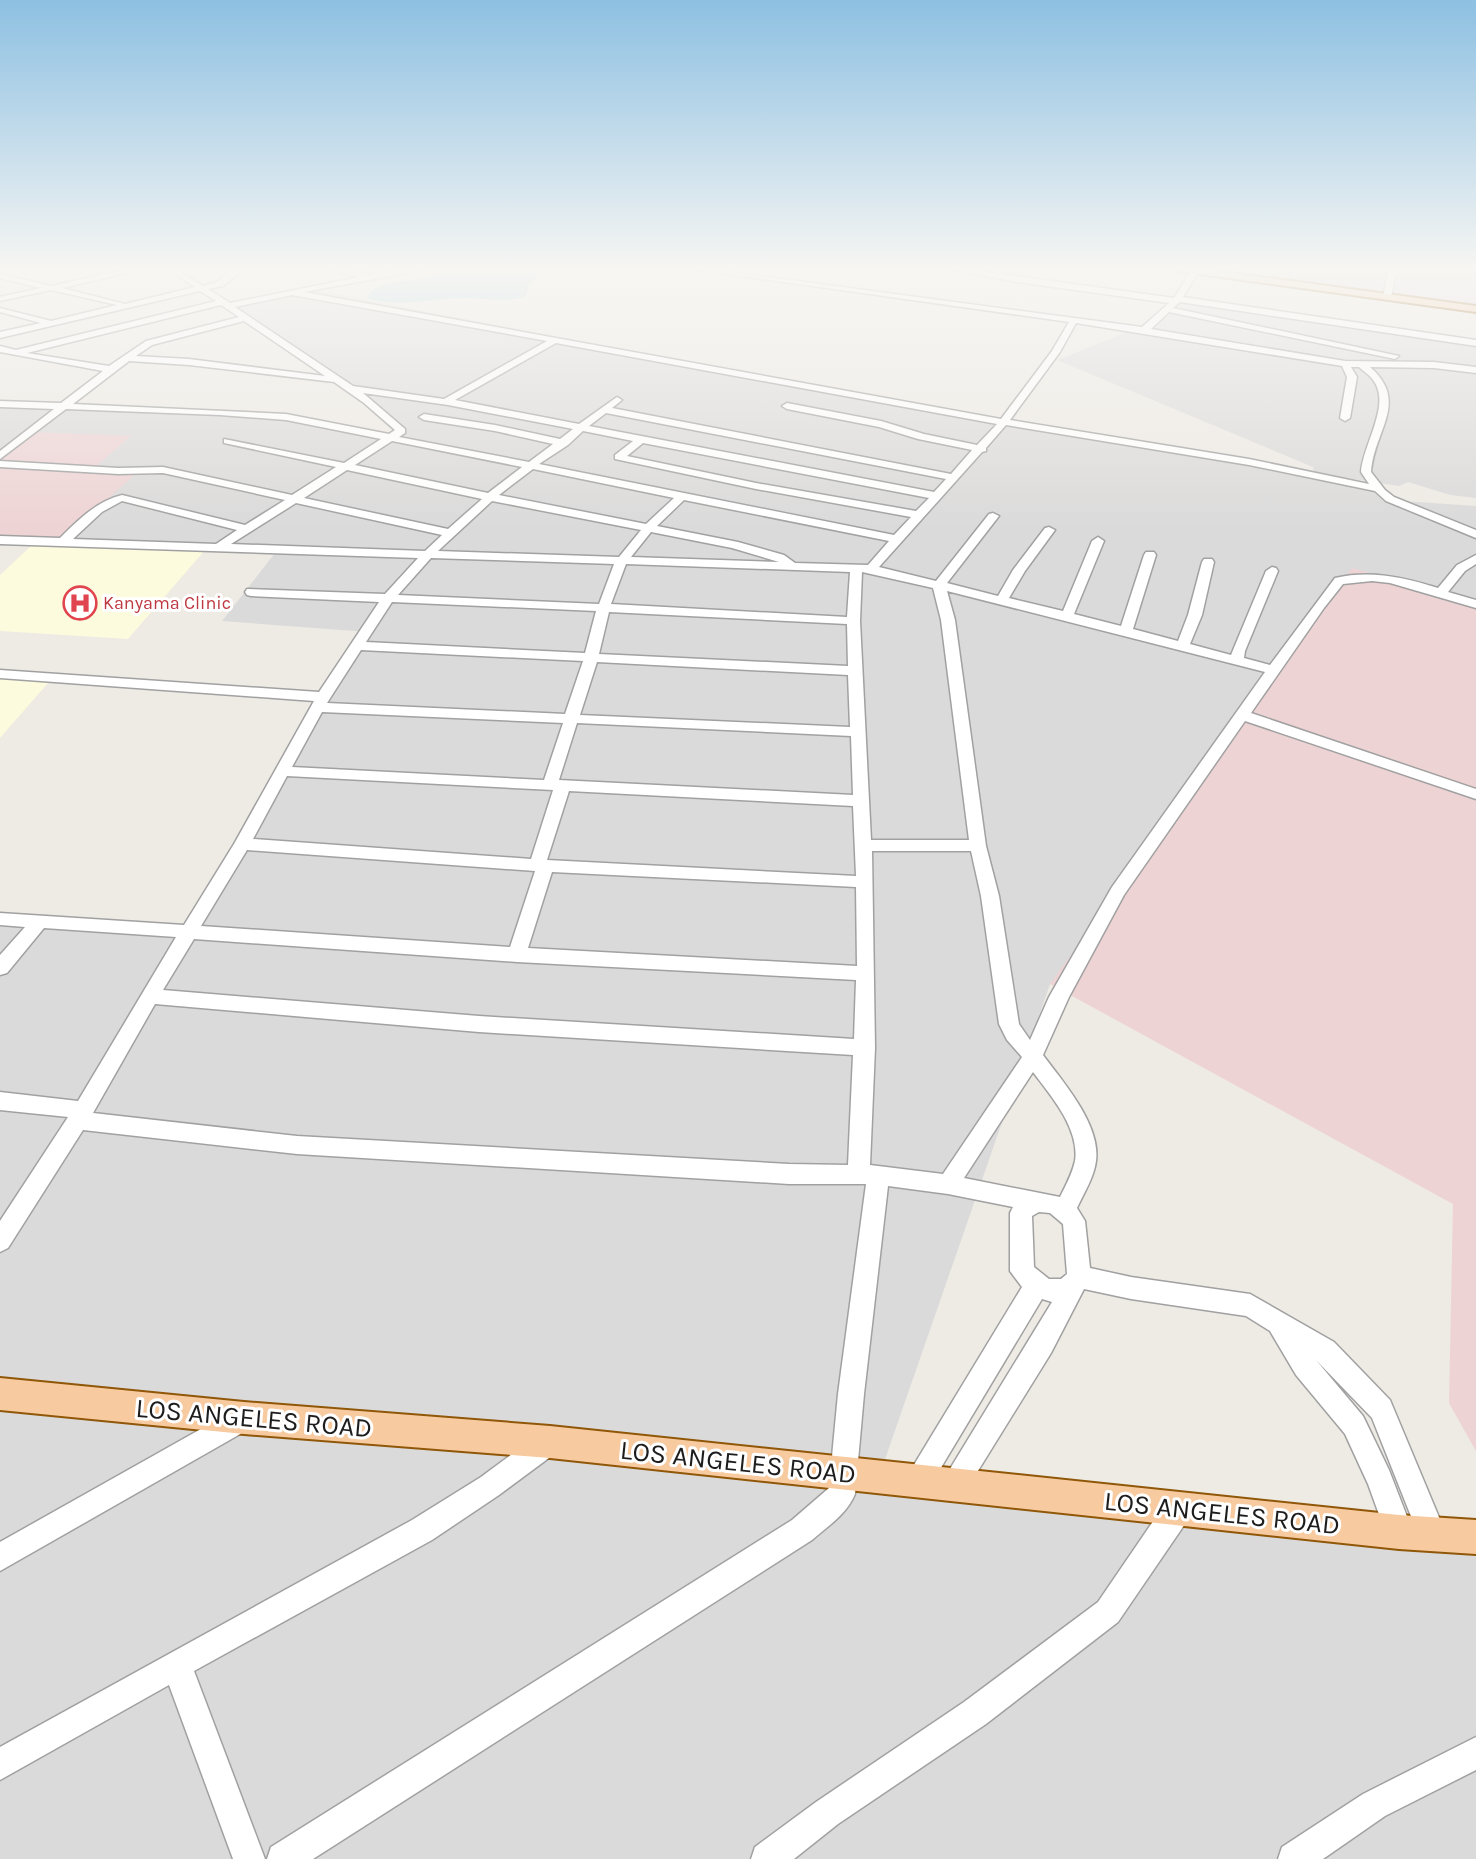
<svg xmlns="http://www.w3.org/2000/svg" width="1476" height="1859" viewBox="0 0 1476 1859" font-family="Karla,sans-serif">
  <rect width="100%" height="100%" fill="#eeeae4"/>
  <!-- residential -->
  <g fill="#dbdada">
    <path d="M310,289l695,135 -17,17 26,-20 352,64 36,16 74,5v96l-426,382 -168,484 594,57v334h-1476v-943l188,8 181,-292 -147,-11 53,-68 -275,-14v-138l274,11 117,23 10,-9 -150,-110 -20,-12z"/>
    <path d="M1185,301l291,43v154l-26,-3 -42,-13 -9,4 -85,-13 -1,-6 -256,-107 75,-30 14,3z"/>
  </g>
  <!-- commercial -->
  <g fill="#eed3d4">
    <path d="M30,432l101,4 -36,31 45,3 -78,70 -62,-2v-80z"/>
    <path d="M1352,568l124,34v849l-27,-48 4,-199 -403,-220z"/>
  </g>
  <!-- industrial -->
  <path fill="#e7d6e5" d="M1189,268h287v41l-269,-39z"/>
  <!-- education -->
  <g fill="#fdfbdd">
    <path d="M34,543l172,6 -78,90 -128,-8v-56z"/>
    <path d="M0,678l49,4 -49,56z"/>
  </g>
  <!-- water -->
  <path fill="#a6d2da" d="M447,268h98l-16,17 -3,11c-19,7 -40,2 -60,2 -33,0 -64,10 -97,1l-2,-3c16,-22 59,-9 80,-28z"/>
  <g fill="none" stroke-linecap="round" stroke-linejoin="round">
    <!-- minor casing -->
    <g stroke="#a1a1a1" stroke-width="3">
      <g id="minor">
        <path d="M134,268h13l-85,20 63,16 70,-17 -30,-19h9l29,18 14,-4 17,-14h15l-9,4 -17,14 -15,3 22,14 129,-26 -34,-9h13l26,5v3l48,-8h15l-4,2 -119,22 697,127 51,-68 17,-29 -386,-54h18l441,59 27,-24 -152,-21 -75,-14h16l216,30 19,-30h8l-18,29 293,43v6l-296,-44 -7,6 226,48 -4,3 -226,-47 -18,17 194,32 89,1 42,5v6l-42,-5 -64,-1c40,35 4,63 1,105l14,18 9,7 82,33v8l-90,-37 -11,-10 -126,-26 -243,-40 -20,23v3l-4,1 -103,115 57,14 53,-67 4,-1 6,3 -52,67 51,13 15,-26 32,-42 4,-1 6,3 -30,41 -16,27 54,13 29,-70 6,-4 6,4 -30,73 47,12 23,-71 2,-3h8l2,3 -23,74 45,12 10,-26 14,-53 2,-3h8l2,3 -12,53 -12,29 41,11 35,-84 6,-4 4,1 2,3 -33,80 -1,7 26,7 65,-87c35,-8 68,-1 103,10l19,-23 19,-10v9l-11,7 -17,21 28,8v8l-86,-25 -18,-2 -29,3 -19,24 -73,105 225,76v10l-231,-78 -121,174 -55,102 -26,58c20,27 58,70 53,106 -2,16 -12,32 -19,47l8,13 5,47 41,9 119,17 84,48 56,58 56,134 -4,10 -10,4 -10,-4 -50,-126 -56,-58 47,56 26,54 24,62 -4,10 -10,4 -10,-4 -21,-58 -23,-50 -49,-59 -26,-44 -24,-15 -115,-17 -47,-10 -33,64 -88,142 -9,4 -9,-4 -4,-9 4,-9 107,-175 -10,-3 -115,192 -9,4 -9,-4 -4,-9 4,-9 113,-186 -12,-16v-58l3,-6 -65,-13 -60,-8 -24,208 -9,100c-8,20 -27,32 -43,46l-499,319h-46l4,-12 521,-327 37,-32 9,-94 28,-210h-77l-492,-30 -214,-24 -75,118 -8,4v-31l68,-104 -68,-7v-18l78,9 98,-164 -132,-9 -37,45 -7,2v-20l25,-28 -25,-2v-12l184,12 50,-81 80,-143 -314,-23v-8l319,22 60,-90 -128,-6 -4,-1 -2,-3 2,-3 138,5 33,-36 -418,-14v-8l60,2c18,-18 37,-37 62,-43l123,30 40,-25 -122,-27 -45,1 -118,-7v-6l118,7 45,-1 129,28 44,-28 -112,-24v-4l120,24 37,-24 -95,-19 -66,-5 -154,-6 -66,50v-8l54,-42 -54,-2v-6l61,2 42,-32 -103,-19v-6l16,4 200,-49 -16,-10 -200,47v-6l41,-9 -41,-11v-4l51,13 66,-16 -66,-15 -51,11v-4l41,-9 -41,-10v-4l51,12zM292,295l255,46 -103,58 -91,-13 -118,-79zM221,305l18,12 -93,24 -37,25 -82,-13zM244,321l81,55 -136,-17 -53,-3 16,-11zM1076,323l266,43 5,11 -7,41 5,3 5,-3 7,-41 -6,-10h8c4,4 11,8 14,13 19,24 -10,64 -12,92l8,12 -120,-25 -239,-39 50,-68zM556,343l441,81 -20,21 -53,-11 -43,-13 -94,-18 -5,3 5,3 92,18 39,12 54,11 -21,24 -339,-66 10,-8 -5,-3 -38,27 -124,-24zM129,361l60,4 145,17 30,21 31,27 -6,4 -103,-20 -213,-10zM363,393l85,12 125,24 -13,10 -65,-14 -71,-11 -5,3 5,3 71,11 58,13 -24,18 -130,-25 6,-4v-4zM606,413l340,66 -12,13 -345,-66zM583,431l50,10 -18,14v4l141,30 155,28 -17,18 -355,-71 29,-19zM392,441l130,26 -34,26 -133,-28zM643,443l286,55 -13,13 -160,-28 -129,-27zM533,469l141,29 -28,26 -147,-29zM347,470l135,29 -34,30 -144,-31zM684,500l205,41 -21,24 -73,-2 -11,-8 -46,-13 -81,-16zM122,501l115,29 -21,14 -143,-5 29,-27zM492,501l149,29 -22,27 -181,-6zM296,503l146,32 -17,16 -194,-7zM651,532l81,16 47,14 -148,-5zM431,558l183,6 -15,40 -201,-9zM626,564l224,8 -3,45 -236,-13zM862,572l71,16 8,32 28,220h-98l-11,-219zM947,591l318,81 -153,215 -63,110 -19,43 -11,-16 -20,-128 -13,-50 -31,-226zM392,602l204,9 -11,42 -219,-11zM609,612l238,12 1,42 -249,-12zM361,650l222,11 -18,53 -238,-11zM597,662l251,13 2,52 -270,-12zM322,712l241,11 -19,57 -252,-13zM577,723l274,13 2,59 -294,-15zM287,776l266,14 -22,69 -278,-20zM569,791l284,15 3,70 -309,-16zM247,850l288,21 -25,76 -309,-21zM872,851h99l10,45 18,128 8,16 15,17 -79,117 -73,-9 5,-117zM552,872l304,15 1,79 -329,-18zM194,939l323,23 339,18 -2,59 -375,-23 -316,-26zM155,1004l324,28 374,23 -5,110 -59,-1 -492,-28 -204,-23zM1033,1072c18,24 47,57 42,89 -3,13 -9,24 -15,36l-96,-19zM1039,1212l11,1 13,11 4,50 -6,5h-12l-15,-12 -2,-51z"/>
        <path d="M1389,268h8l-6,29 -4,2 -4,-2z"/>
        <path d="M240,1407l9,4 4,9 -4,9 -249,142v-29z"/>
        <path d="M548,1430l9,4 4,9 -4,9 -58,43 -67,45 -238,131 71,188h-32l-64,-174 -169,95v-33l412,-227 69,-43 58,-43z"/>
        <path d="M1179,1494l10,4 4,10 -4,10 -71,104 -132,102 -148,100 -44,35h-43l4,-12 61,-45 148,-100 134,-100 71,-104z"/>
        <path d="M1476,1737v33l-91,46 -62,43h-45l4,-12 81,-53z"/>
      </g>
    </g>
    <!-- major casing -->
    <g stroke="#8f5707" stroke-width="4">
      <g id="major">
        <path d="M1172,268h23l281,38v6l-299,-41z"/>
        <path d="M0,1378l244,24 306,24 849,89 77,5v34l-77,-5 -849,-91 -306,-24 -244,-24z"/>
      </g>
    </g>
    <!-- minor -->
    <use href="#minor" fill="#fff" fill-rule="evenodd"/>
    <!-- major -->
    <use href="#major" fill="#f7caa0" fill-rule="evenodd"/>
  </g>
  <!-- sky -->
  <linearGradient id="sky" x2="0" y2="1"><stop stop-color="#8dc0e2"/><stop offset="0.51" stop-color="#f7f6f3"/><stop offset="1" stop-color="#f7f6f3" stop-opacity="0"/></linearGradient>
  <rect width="1476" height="528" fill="url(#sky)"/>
  <!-- icons -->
  <defs>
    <g id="hospital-ring" transform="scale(1.725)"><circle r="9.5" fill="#fff" stroke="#e0444e" stroke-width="1.5"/><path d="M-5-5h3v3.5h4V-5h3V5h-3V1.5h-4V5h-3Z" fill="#e0444e"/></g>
  </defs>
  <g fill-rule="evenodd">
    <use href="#hospital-ring" x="80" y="603"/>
  </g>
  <g text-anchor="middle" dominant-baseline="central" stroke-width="6" stroke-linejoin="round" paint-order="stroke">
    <!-- far-health labels -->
    <g font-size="18" fill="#be3a42" stroke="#fff" text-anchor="start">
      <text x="103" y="603">Kanyama Clinic</text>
    </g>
    <!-- near-street labels -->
    <g font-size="27" fill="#1d1d1d" stroke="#fff">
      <text transform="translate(254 1418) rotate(5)">LOS ANGELES ROAD</text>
      <text transform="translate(738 1462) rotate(6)">LOS ANGELES ROAD</text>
      <text transform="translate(1222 1513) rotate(6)">LOS ANGELES ROAD</text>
    </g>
  </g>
</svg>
